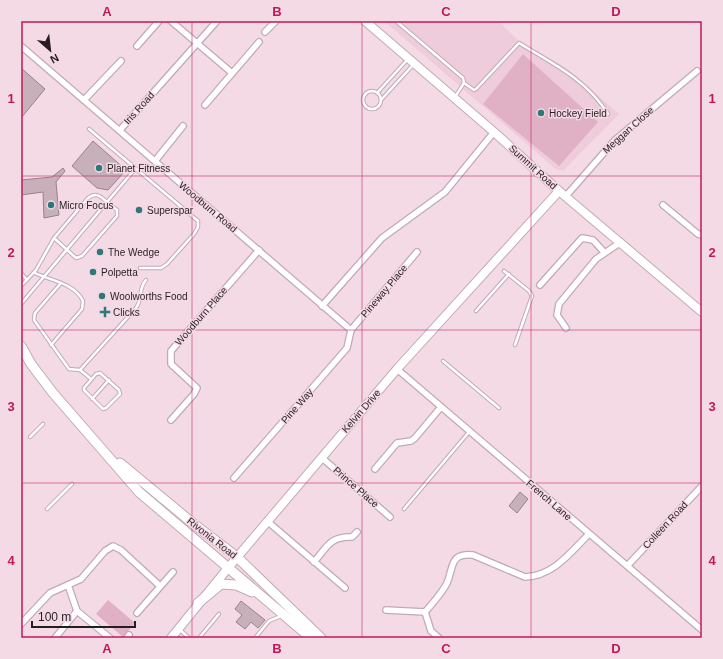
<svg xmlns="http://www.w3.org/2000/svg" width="723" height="659" viewBox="0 0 723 659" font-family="Helvetica,sans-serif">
  <rect width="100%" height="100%" fill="#f4dae5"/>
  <!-- built -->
  <path fill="#eeccdb" d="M384,21h114l21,20 46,26 54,47 -55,56h-7z"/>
  <!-- green -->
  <g fill="#e0b0c5">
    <path d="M523,54l75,68 -39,44 -76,-62z"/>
    <path d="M108,600l27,23 -12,14 -27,-23z"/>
  </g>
  <!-- building -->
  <g fill="#c8b0ba" stroke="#99818b">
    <path d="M21,68l24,21 -24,29z"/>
    <path d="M93,141l33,29 -18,20 -11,-2 -25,-22z"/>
    <path d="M63,168l2,3 -9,11 3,33 -15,3 -1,-26 -22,3v-15l31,-3z"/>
    <path d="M520,492l8,7 -11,14 -8,-7z"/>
    <path d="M241,601l24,19 -7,8 -7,-6 -6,7 -9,-7 6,-7 -7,-6z"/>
  </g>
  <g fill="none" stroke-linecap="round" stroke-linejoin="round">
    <!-- lane casing -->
    <g stroke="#c2aab4" stroke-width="4.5">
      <g id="lane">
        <path d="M396,21l67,57 1,5 -9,14"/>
        <path d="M464,83l10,7 2,-1 43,-46c34,21 67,36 89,71"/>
        <circle cx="372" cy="100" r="9"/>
        <path d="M377,93l31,-34"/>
        <path d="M381,100l32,-35"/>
        <path d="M89,129l109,92v6l-4,7 -27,30 -6,4h-21"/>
        <path d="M54,238l22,20 6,-2 35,-40v-6l-10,-8 28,-33"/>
        <path d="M504,271l25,20 3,5 -17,49"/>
        <path d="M21,273l6,7"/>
        <path d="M35,273c16,8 39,10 48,28l-1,8 -31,36"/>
        <path d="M61,283l-26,30 -1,7 35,49 11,1 56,-62c7,-9 2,-20 10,-28"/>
        <path d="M21,286l15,-16 18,-32 34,-40c8,-6 12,-2 19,4l-86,102"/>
        <path d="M476,311l33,-37"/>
        <path d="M443,361l56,47"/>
        <path d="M80,370l11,9"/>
        <path d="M100,373l19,17 1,4 -14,14 -3,1 -19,-19v-2l12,-14z"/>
        <path d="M92,399l17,-19"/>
        <path d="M30,437l13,-13"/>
        <path d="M47,509l25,-25"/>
        <path d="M404,509l65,-77"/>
        <path d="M179,629l10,9"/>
        <path d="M199,638l20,-24"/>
        <path d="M255,638l14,-17 12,-5"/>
      </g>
    </g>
    <!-- street casing -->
    <g stroke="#c2aab4" stroke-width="8">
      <g id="street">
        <path d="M171,21l61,52"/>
        <path d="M265,32l11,-11"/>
        <path d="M21,46l330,284"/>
        <path d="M137,46l22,-25"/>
        <path d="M84,100l37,-39"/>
        <path d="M205,105l54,-63"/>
        <path d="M120,130l97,-109"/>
        <path d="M155,161l28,-35"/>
        <path d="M566,196l49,-56 82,-69"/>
        <path d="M663,205l35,29 4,1"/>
        <path d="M540,285l42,-47 11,2 11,12"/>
        <path d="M322,306l60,-68 63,-46 49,-60"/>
        <path d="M566,328l-9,-13 2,-11 37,-45 25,-17"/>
        <path d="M351,330l66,-78"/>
        <path d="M397,369l305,261"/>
        <path d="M171,420l23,-26 3,-6 -26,-24v-13l88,-101"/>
        <path d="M321,457l69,60"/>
        <path d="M375,469l22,-26 14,-2 4,-3 26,-31"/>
        <path d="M234,478l113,-130 4,-18"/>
        <path d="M267,521l78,67"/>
        <path d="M314,562c13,-15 16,-26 38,-25l5,-5"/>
        <path d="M628,565l74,-79"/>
        <path d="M68,585l9,26 33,27"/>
        <path d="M386,610l39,2"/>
        <path d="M137,613l36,-41"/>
        <path d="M21,624l29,-31 31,-14 24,-28 8,-5 8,4 39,36"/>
        <path d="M55,638l22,-27"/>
        <path d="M127,638l2,-3"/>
        <path d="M439,638l-8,-7 -6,-19c8,-9 17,-19 22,-29 7,-16 2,-30 26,-28l52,22c28,-1 45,-24 63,-42"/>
      </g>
    </g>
    <!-- secondary casing -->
    <g stroke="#c2aab4" stroke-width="10">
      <g id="secondary">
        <path d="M365,21l129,111 65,59 143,121"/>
        <path d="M171,638l57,-70 169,-199 162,-178"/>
      </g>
    </g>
    <!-- primary casing -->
    <g stroke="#c2aab4" stroke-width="11">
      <g id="primary">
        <path d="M21,346l10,18 22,29 86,99 172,146"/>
        <path d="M120,463l70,58 47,36 84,81"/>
        <path d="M198,603l23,-19 15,1 16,7"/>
      </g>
    </g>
    <!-- lane -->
    <use href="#lane" stroke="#fff" stroke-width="2.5"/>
    <!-- street -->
    <use href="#street" stroke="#fff" stroke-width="5.5"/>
    <!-- secondary -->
    <use href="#secondary" stroke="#fff" stroke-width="8"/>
    <!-- primary -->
    <use href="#primary" stroke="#fff" stroke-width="9"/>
  </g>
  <!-- grid -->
  <path fill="none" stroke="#c2185b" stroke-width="1" stroke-opacity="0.55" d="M192,21v617M362,21v617M531,21v617M21,176h681M21,330h681M21,483h681"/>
  <!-- markers -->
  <g fill="#2e787c" stroke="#f4dae5" stroke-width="1.5">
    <circle cx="541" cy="113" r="4"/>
    <circle cx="99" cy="168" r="4"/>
    <circle cx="51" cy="205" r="4"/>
    <circle cx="139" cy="210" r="4"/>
    <circle cx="100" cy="252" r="4"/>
    <circle cx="93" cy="272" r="4"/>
    <circle cx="102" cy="296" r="4"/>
    <path d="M103 306h4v4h4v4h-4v4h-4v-4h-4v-4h4z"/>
  </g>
  <g text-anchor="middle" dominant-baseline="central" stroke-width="3" stroke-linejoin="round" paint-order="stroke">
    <!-- street labels -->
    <g font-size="10" fill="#261d21" stroke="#f4dae5">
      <text transform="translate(139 108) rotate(-48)">Iris Road</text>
      <text transform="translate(628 130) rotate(-42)">Meggan Close</text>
      <text transform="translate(533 167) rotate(42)">Summit Road</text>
      <text transform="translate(208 207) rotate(40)">Woodburn Road</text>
      <text transform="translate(384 291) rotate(-50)">Pineway Place</text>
      <text transform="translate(201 316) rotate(-49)">Woodburn Place</text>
      <text transform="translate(297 406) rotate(-49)">Pine Way</text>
      <text transform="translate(361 411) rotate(-49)">Kelvin Drive</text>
      <text transform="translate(356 487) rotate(41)">Prince Place</text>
      <text transform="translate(549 500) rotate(41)">French Lane</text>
      <text transform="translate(665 525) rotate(-47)">Colleen Road</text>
      <text transform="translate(212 538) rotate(38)">Rivonia Road</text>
    </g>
    <!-- poi labels -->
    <g font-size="10" fill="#261d21" stroke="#f4dae5" text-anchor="start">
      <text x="549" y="113">Hockey Field</text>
      <text x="107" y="168">Planet Fitness</text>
      <text x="59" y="205">Micro Focus</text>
      <text x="147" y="210">Superspar</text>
      <text x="108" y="252">The Wedge</text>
      <text x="101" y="272">Polpetta</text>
      <text x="110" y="296">Woolworths Food</text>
      <text x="113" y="312">Clicks</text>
    </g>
  </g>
  <!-- border -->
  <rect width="723" height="659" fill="none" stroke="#f4dae5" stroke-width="44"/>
  <!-- north arrow -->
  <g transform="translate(50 50) rotate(152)" stroke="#f4dae5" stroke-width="3" paint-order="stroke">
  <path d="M0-3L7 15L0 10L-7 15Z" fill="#261d21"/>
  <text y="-6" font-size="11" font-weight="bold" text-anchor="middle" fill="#261d21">N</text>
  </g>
  <!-- scale -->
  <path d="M32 621v6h103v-6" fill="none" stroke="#261d21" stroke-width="2"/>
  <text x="38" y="621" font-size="12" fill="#261d21" stroke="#f4dae5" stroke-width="3" paint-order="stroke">100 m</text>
  <rect x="22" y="22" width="679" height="615" fill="none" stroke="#c2185b" stroke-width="1.5"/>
  <g font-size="13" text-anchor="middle" font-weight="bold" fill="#c2185b">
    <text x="107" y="16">A</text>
    <text x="277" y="16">B</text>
    <text x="446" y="16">C</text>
    <text x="616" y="16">D</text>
    <text x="11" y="103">1</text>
    <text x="712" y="103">1</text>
    <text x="11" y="257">2</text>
    <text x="712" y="257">2</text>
    <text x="11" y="411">3</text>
    <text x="712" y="411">3</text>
    <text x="11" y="565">4</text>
    <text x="712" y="565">4</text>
    <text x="107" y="653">A</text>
    <text x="277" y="653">B</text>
    <text x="446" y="653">C</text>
    <text x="616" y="653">D</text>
  </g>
</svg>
